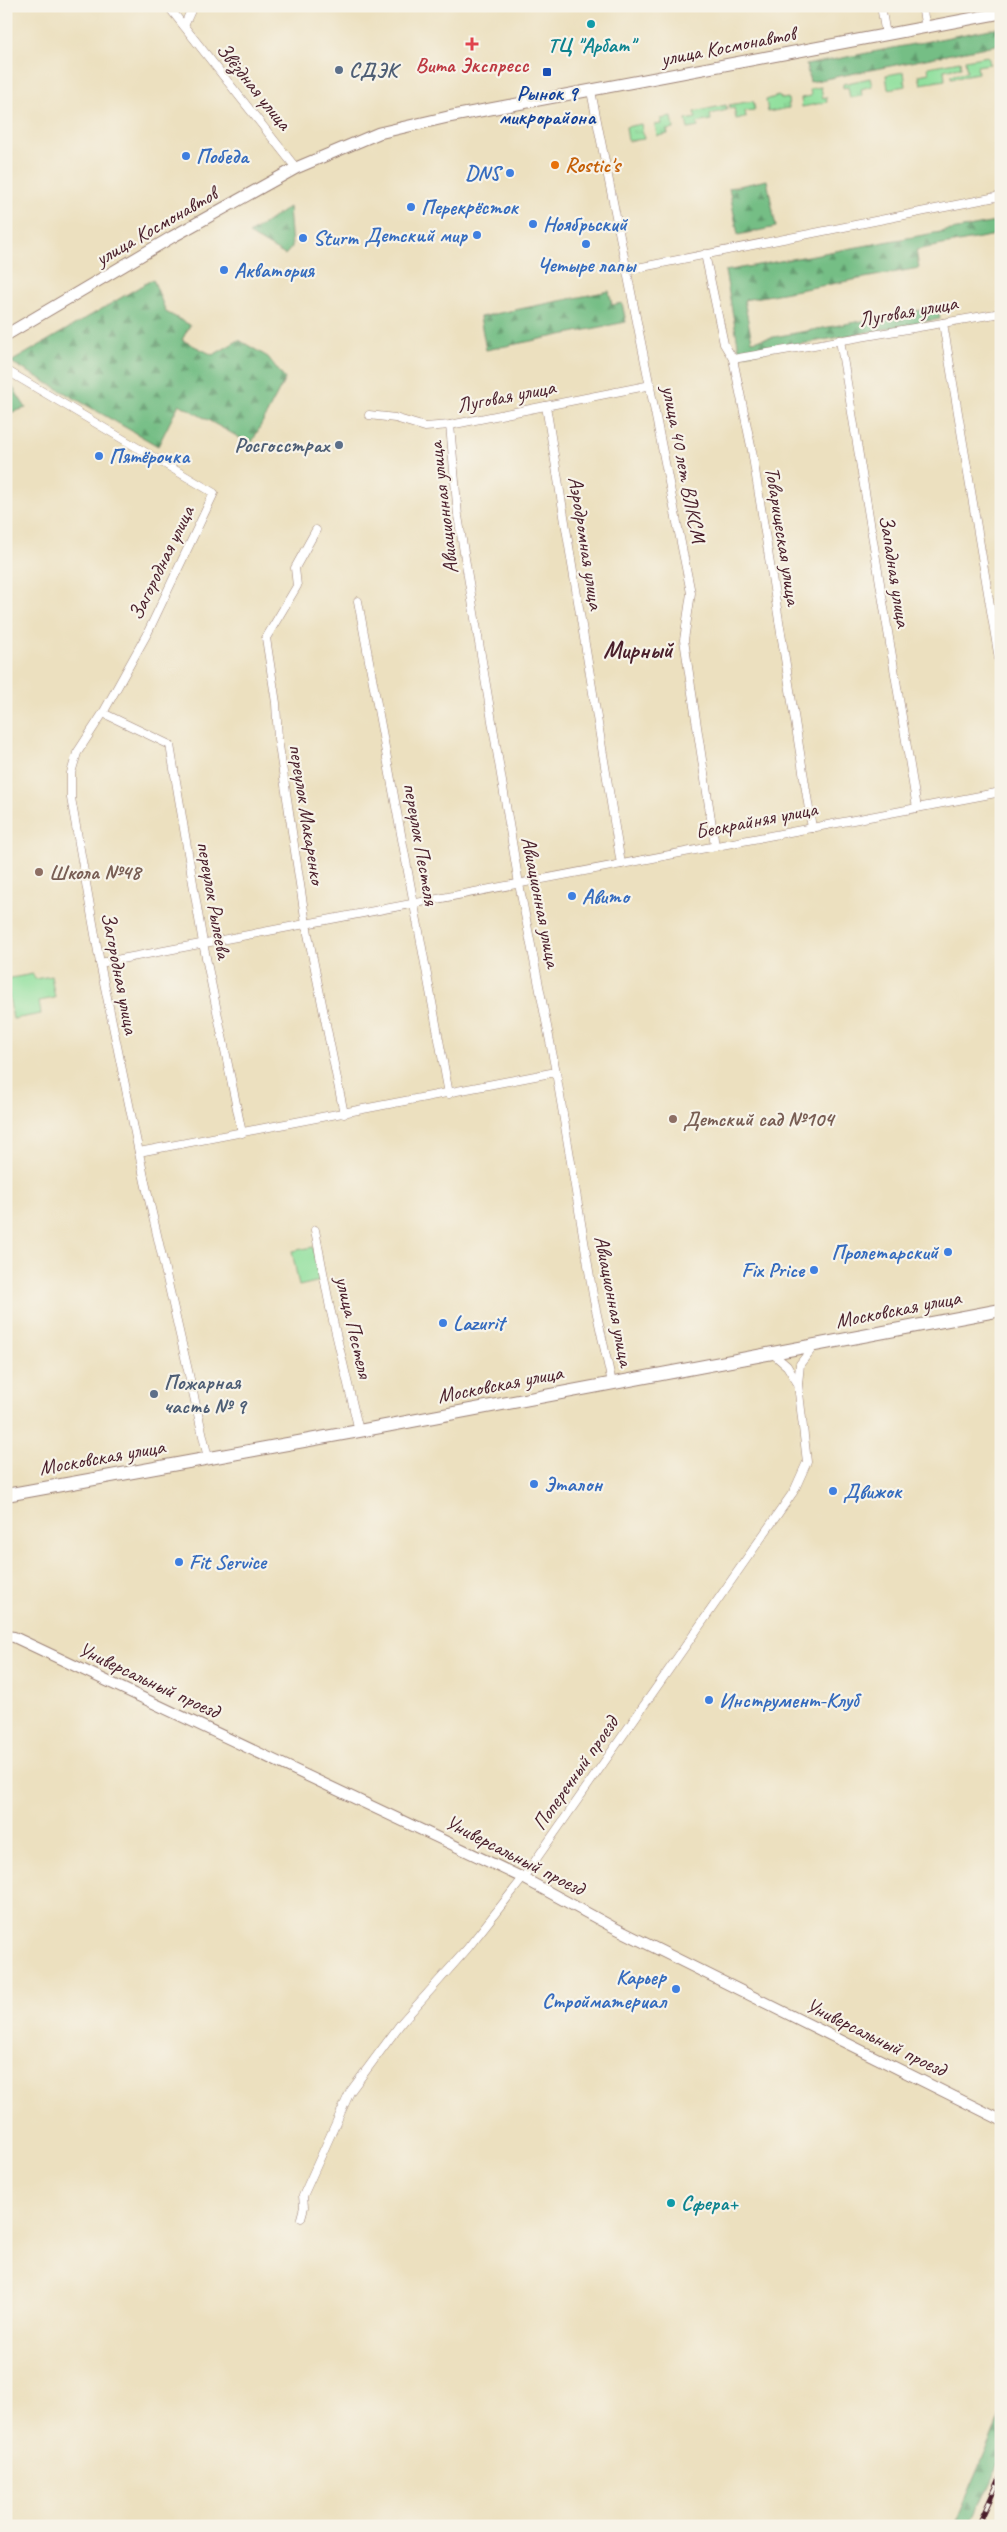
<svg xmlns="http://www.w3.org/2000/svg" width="1007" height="2532" viewBox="0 0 1007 2532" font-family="Caveat,sans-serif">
  <defs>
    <pattern id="grass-tufts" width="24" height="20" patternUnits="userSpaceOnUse" patternTransform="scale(1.25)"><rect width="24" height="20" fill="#91e09e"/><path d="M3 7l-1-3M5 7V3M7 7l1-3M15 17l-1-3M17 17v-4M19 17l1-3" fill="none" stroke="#7fc088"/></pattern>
    <pattern id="forest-firs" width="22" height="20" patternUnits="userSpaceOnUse" patternTransform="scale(1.25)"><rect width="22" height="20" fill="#74be85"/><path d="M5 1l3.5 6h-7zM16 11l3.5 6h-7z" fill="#619a6d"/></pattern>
  </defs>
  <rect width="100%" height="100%" fill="#f7f3e8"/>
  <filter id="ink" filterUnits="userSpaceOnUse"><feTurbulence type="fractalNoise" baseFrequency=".02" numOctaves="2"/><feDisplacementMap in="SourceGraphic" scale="10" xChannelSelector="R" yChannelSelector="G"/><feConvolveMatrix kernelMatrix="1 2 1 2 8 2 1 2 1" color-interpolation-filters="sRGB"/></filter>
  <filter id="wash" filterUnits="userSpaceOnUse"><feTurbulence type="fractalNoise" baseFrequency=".0096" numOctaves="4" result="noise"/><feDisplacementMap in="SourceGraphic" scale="20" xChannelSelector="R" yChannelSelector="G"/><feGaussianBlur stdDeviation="1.12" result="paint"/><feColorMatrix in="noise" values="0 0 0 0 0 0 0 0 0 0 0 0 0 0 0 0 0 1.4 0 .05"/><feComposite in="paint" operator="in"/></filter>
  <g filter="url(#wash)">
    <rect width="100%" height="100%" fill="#ece0bf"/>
    <!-- grass -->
    <g fill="url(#grass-tufts)" stroke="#6e8064">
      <path d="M988,56l2,8 -13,2 1,7 -27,5v-3l16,-3 -2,-12z"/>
      <path d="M960,61l1,6 -17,3 1,10 -24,4 -2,-9 10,-2 -1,-6z"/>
      <path d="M904,72l2,14 -18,3 -2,-14z"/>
      <path d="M870,78l2,8 -11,3 1,7 -12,2 -2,-11 -5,1v-4z"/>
      <path d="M821,87l2,11 3,-1 1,5 -25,5 -1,-9 10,-2 -1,-7z"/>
      <path d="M778,96l5,3 5,-1 1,10 -21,4 -2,-12z"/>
      <path d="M753,101l2,9 -10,1 1,6 -10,2 -2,-11 -4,1 -1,-4z"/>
      <path d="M726,105l1,5 -17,4 1,6 -14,3 1,4 -10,2 -2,-9 10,-2 -2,-6z"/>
      <path d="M672,117l2,12 -7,1 1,4 -11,2 -2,-11 7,-1 -1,-5z"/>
      <path d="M641,124l3,15 -16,2 -2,-14z"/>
    </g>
    <!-- forest -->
    <g fill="url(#forest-firs)" stroke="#5f6e58">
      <path d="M1001,27v17l-191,38 -4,-17z"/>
      <path d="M767,180l9,47 -38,8 -9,-47z"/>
      <path d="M289,207l3,40 -7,8 -36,-21z"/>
      <path d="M1001,221v13l-85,16 3,18 -175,32 8,41 186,-34 2,12 -200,36 -15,-84z"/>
      <path d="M153,279l13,33 24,13 -8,15 31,15 26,-15 29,17 17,22 -34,65 -72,-40 -21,42 -147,-84z"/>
      <path d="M609,291l3,14 10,-2 4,19 -140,28 -6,-33z"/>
      <path d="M6,380h2l18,28 -20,6z"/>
      <path d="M1001,2416v42l-31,68h-16z"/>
    </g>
    <!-- green -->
    <g fill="#91e09e" stroke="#6e8064">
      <path d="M33,974l2,5 16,-3 4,22 -16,3 2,13 -28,5 -7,-40z"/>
      <path d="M313,1247l7,34 -21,5 -7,-35z"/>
    </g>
  </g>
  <g filter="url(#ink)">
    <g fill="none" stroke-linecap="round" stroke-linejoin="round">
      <!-- minor casing -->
      <g stroke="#9b8075" stroke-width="9">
        <g id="minor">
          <path d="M168,6l128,162"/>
          <path d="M881,6l5,29"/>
          <path d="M922,6l4,22"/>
          <path d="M184,26l9,-20"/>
          <path d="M591,91l100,502 -7,47 31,206"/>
          <path d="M705,254l19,90 9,15 19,92 60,377"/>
          <path d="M627,270l374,-74"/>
          <path d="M943,323l58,348"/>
          <path d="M840,340l77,468"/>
          <path d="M733,359l268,-46"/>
          <path d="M6,370l208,123 -66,139 -45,81 -26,40 -6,20v25l29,165 45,219 63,276"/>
          <path d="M546,406l75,458"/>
          <path d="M369,415l26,3 30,9 25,-2 201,-40"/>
          <path d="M450,425l8,91 61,368 37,188 38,229 18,82"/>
          <path d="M316,530l-21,38 2,18 -31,52 10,65 2,36 28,185 38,190"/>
          <path d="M358,601l91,493"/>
          <path d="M103,713l67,32 33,198 39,190"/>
          <path d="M100,963l901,-171"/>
          <path d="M139,1152l417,-80"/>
          <path d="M315,1230l15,78 29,123"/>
          <path d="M772,1353l15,13 11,18"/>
          <path d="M301,2218l3,-11 -1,-11 47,-104 52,-70 65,-73 56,-71 271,-387 13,-29 -9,-78 2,-20 14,-18"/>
        </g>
      </g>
      <!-- tertiary casing -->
      <g stroke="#9b8075" stroke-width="12">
        <path id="tertiary" d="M6,1636l8,1 509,241 88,48 390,194"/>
      </g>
      <!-- secondary casing -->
      <g stroke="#9b8075" stroke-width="13">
        <path id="secondary" d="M6,335l166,-98 124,-69 83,-35 69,-16 553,-104"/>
      </g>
      <!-- primary casing -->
      <g stroke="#9b8075" stroke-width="14">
        <path id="primary" d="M6,1495l353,-64 642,-121"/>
      </g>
      <!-- minor -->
      <use href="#minor" stroke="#fff" stroke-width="8"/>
      <!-- tertiary -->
      <use href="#tertiary" stroke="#fff" stroke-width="10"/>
      <!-- secondary -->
      <use href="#secondary" stroke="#fff" stroke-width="11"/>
      <!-- primary -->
      <use href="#primary" stroke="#fff" stroke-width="12"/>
      <!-- rail casing -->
      <g stroke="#4a1f2b" stroke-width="5">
        <path id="rail" d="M978,2526l23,-50"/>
      </g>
      <!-- rail -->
      <use href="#rail" stroke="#f7f3e8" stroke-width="3" stroke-dasharray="9" stroke-linecap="butt"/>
    </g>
  </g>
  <!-- markers -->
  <g fill="#0f9aa8" stroke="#f7f3e8" stroke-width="2">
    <circle cx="591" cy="24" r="5"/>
    <circle cx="671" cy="2203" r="5"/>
  </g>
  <path fill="#e0444e" stroke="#f7f3e8" stroke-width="2" d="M469.5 36.5h5v5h5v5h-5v5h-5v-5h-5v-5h5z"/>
  <g fill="#5c6f8a" stroke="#f7f3e8" stroke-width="2">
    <circle cx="339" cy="70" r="5"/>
    <circle cx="339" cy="445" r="5"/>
    <circle cx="154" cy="1394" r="5"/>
  </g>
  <rect fill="#1a4fb4" stroke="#f7f3e8" stroke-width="2" x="542" y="67" width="10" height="10" rx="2.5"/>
  <g fill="#3f7fe0" stroke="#f7f3e8" stroke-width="2">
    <circle cx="186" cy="156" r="5"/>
    <circle cx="510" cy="173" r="5"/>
    <circle cx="411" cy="207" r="5"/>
    <circle cx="533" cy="224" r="5"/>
    <circle cx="477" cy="235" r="5"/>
    <circle cx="303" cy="238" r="5"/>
    <circle cx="586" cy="244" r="5"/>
    <circle cx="224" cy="270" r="5"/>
    <circle cx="99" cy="456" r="5"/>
    <circle cx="572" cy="896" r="5"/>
    <circle cx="948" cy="1252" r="5"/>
    <circle cx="814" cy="1270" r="5"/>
    <circle cx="443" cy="1323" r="5"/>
    <circle cx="534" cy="1484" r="5"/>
    <circle cx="833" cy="1491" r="5"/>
    <circle cx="179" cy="1562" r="5"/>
    <circle cx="709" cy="1700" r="5"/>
    <circle cx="676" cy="1989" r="5"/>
  </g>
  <circle fill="#e8710a" stroke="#f7f3e8" stroke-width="2" cx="555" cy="165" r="5"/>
  <g fill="#8d6e63" stroke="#f7f3e8" stroke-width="2">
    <circle cx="39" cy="872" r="5"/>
    <circle cx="673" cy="1119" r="5"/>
  </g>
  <g text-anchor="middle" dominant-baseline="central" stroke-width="4.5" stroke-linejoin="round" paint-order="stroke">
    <!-- culture labels -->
    <g font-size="21" font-weight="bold" fill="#0d838f" stroke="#f7f3e8">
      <text x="591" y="45">ТЦ "Арбат"</text>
      <text x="681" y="2203" text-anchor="start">Сфера+</text>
    </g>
    <!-- street labels -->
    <g font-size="21" fill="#4a1f2b" stroke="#f7f3e8">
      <text transform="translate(728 46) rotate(-11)">улица Космонавтов</text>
      <text transform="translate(254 86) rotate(51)">Звёздная улица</text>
      <text transform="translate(156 226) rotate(-30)">улица Космонавтов</text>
      <text transform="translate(908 311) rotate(-10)">Луговая улица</text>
      <text transform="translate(506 396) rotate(-11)">Луговая улица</text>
      <text transform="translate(684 464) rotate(79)">улица 40 лет ВЛКСМ</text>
      <text transform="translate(443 508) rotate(-97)">Авиационная улица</text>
      <text transform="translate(783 536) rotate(81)">Товарищеская улица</text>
      <text transform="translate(586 543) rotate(81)">Аэродромная улица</text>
      <text transform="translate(161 563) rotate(-64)">Загородная улица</text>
      <text transform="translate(895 571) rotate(81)">Западная улица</text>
      <text transform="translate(307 814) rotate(81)">переулок Макаренко</text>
      <text transform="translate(756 820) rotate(-11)">Бескрайняя улица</text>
      <text transform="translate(421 844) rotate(80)">переулок Пестеля</text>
      <text transform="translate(214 900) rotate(80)">переулок Рылеева</text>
      <text transform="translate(541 902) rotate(79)">Авиационная улица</text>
      <text transform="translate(120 973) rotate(79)">Загородная улица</text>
      <text transform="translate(614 1301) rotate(79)">Авиационная улица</text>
      <text transform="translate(898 1309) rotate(-11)">Московская улица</text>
      <text transform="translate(354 1327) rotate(77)">улица Пестеля</text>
      <text transform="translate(500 1384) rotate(-11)">Московская улица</text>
      <text transform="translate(102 1457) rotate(-10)">Московская улица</text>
      <text transform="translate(149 1680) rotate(25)">Универсальный проезд</text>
      <text transform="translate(575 1773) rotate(-55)">Поперечный проезд</text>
      <text transform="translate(515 1855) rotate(27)">Универсальный проезд</text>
      <text transform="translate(876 2037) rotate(26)">Универсальный проезд</text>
    </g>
    <!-- health labels -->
    <g font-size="21" font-weight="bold" fill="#be3a42" stroke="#f7f3e8">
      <text x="472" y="65">Вита Экспресс</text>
    </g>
    <!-- service labels -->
    <g font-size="21" font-weight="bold" fill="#4e5e75" stroke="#f7f3e8" text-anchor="start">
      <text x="349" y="70">СДЭК</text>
      <text x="329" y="445" text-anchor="end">Росгосстрах</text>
      <text x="164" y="1382">Пожарная<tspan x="164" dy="24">часть № 9</tspan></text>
    </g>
    <!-- transit labels -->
    <g font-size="21" font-weight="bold" fill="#164399" stroke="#f7f3e8">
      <text x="547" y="93">Рынок 9<tspan x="547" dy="24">микрорайона</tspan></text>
    </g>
    <!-- shop labels -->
    <g font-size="21" font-weight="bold" fill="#366cbe" stroke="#f7f3e8" text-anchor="start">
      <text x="196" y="156">Победа</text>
      <text x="500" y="173" text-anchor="end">DNS</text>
      <text x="421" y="207">Перекрёсток</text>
      <text x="543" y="224">Ноябрьский</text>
      <text x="467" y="235" text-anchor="end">Детский мир</text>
      <text x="313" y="238">Sturm</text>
      <text x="586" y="265" text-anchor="middle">Четыре лапы</text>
      <text x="234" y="270">Акватория</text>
      <text x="109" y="456">Пятёрочка</text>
      <text x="582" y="896">Авито</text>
      <text x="938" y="1252" text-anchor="end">Пролетарский</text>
      <text x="804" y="1270" text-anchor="end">Fix Price</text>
      <text x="453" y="1323">Lazurit</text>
      <text x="544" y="1484">Эталон</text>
      <text x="843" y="1491">Движок</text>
      <text x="189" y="1562">Fit Service</text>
      <text x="719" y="1700">Инструмент-Клуб</text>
      <text x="666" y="1977" text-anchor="end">Карьер<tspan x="666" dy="24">Стройматериал</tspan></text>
    </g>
    <!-- food labels -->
    <g font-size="21" font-weight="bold" fill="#c56008" stroke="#f7f3e8" text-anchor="start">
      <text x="565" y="165">Rostic's</text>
    </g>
    <!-- education labels -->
    <g font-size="21" font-weight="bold" fill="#785e54" stroke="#f7f3e8" text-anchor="start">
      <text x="49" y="872">Школа №48</text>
      <text x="683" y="1119">Детский сад №104</text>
    </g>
    <!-- quarter labels -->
    <g font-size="24" font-weight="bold" fill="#4a1f2b" stroke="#f7f3e8">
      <text x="638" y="650">Мирный</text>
    </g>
  </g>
  <!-- margin -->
  <rect width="1007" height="2532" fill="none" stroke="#f7f3e8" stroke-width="25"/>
</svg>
